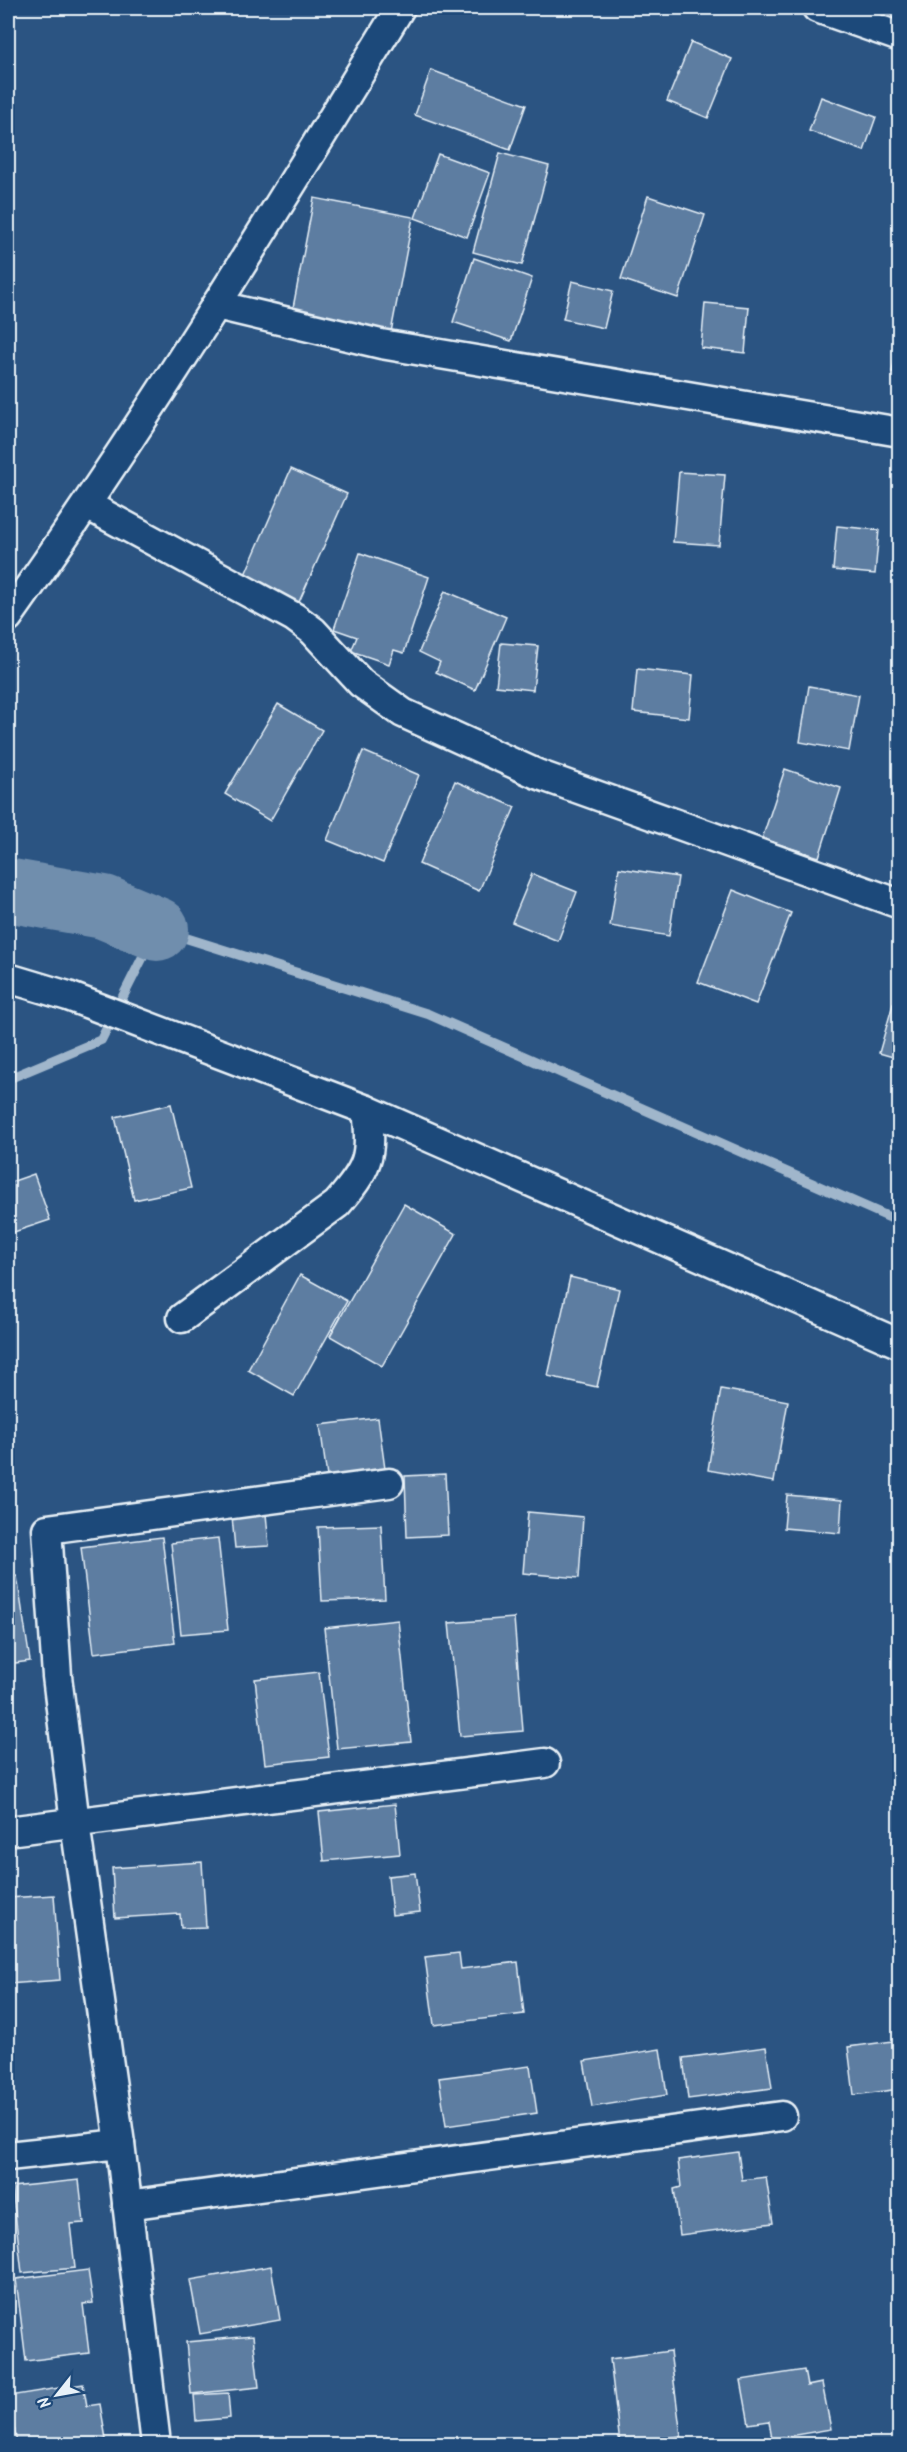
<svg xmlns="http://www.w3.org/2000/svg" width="907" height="2452" viewBox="0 0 907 2452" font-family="Kalam,sans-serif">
  <rect width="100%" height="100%" fill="#2b5482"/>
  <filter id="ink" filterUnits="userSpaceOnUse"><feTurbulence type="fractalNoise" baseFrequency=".0167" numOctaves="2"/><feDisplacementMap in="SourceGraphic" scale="12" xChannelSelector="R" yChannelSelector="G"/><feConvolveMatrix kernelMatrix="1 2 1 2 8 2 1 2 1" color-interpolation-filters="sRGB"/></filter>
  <g filter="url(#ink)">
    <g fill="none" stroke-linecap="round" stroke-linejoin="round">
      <!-- stream -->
      <path stroke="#a0b6cb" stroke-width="10" d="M8,1079l93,-39 56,-111 271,85 472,208"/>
      <!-- river -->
      <path stroke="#708ead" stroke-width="64" d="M8,892l4,-1 92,16 53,22"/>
    </g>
    <!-- building -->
    <g fill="#5d7da1" stroke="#e8f1f8" stroke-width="1.5">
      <path d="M691,42l41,17 -24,59 -41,-17z"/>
      <path d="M431,70l95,35 -16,45 -95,-35z"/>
      <path d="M821,97l55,20 -12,34 -55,-20z"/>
      <path d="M500,153l49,13 -27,99 -49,-13z"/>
      <path d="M438,154l52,19 -23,64 -52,-19z"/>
      <path d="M648,196l57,19 -27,83 -57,-19z"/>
      <path d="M314,198l99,19 -22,115 -99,-19z"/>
      <path d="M474,258l58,20 -21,63 -58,-19z"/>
      <path d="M572,281l41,10 -9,37 -41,-9z"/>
      <path d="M705,303l44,4 -4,46 -44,-5z"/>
      <path d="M900,334v40l-8,-2z"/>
      <path d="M291,469l56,25 -52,117 -55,-25z"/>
      <path d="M679,472l46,3 -6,70 -46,-3z"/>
      <path d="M837,526l42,4 -4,44 -42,-4z"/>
      <path d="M360,553l69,24 -25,76 -10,-3 -5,14 -38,-13 6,-14 -23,-8z"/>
      <path d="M445,591l61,26 -31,73 -39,-18 4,-10 -21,-10z"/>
      <path d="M501,643l37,3 -5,44 -37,-4z"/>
      <path d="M637,669l56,6 -4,43 -56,-6z"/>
      <path d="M809,686l50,9 -10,56 -49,-9z"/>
      <path d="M278,704l44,26 -52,91 -45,-27z"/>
      <path d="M363,751l56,24 -36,88 -56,-23z"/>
      <path d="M785,769l56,19 -22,69 -57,-18z"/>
      <path d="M455,781l60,26 -36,84 -60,-27z"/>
      <path d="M619,868l59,9 -9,59 -59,-10z"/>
      <path d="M532,874l45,18 -19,49 -46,-19z"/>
      <path d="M733,890l58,23 -35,91 -58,-22z"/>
      <path d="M893,1004l7,2v53l-21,-6z"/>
      <path d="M171,1104l20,84 -57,12 -19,-83z"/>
      <path d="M34,1174l16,46 -42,14v-51z"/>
      <path d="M404,1204l52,30 -74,132 -52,-30z"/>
      <path d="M300,1275l47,26 -53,95 -46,-26z"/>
      <path d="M570,1277l49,12 -22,98 -49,-11z"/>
      <path d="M721,1389l67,12 -14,81 -66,-12z"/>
      <path d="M378,1418l7,51 -58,8 -7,-52z"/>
      <path d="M445,1474l3,61 -41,2 -2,-61z"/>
      <path d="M787,1495l55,5 -2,33 -56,-5z"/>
      <path d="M528,1512l55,5 -4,61 -56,-5z"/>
      <path d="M266,1514l3,32 -34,2 -3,-31z"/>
      <path d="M381,1525l4,74 -63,2 -4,-74z"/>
      <path d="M162,1537l13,106 -81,10 -13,-106z"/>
      <path d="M218,1538l10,92 -47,4 -10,-91z"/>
      <path d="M17,1576l13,85 -22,3v-87z"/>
      <path d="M514,1618l9,113 -63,5 -11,-113z"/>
      <path d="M398,1620l13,122 -74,7 -13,-121z"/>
      <path d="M319,1672l10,85 -64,7 -10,-85z"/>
      <path d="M395,1804l5,50 -76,7 -5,-49z"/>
      <path d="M202,1862l4,65 -25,1 -1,-14 -65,4 -3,-50z"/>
      <path d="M415,1873l5,39 -28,3 -4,-39z"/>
      <path d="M54,1895l6,85 -52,4v-86z"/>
      <path d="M459,1953l2,16 57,-7 6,52 -90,11 -9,-68z"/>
      <path d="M900,2040v49l-46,6 -6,-48z"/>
      <path d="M766,2047l6,41 -84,11 -5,-41z"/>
      <path d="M660,2049l7,46 -75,12 -8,-46z"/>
      <path d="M530,2066l7,47 -91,13 -7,-48z"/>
      <path d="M738,2152l4,28 24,-3 7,46 -93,12 -6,-46 7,-2 -3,-27z"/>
      <path d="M79,2180l5,43 -14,1 5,44 -53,5 -10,-86z"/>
      <path d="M271,2266l9,54 -80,14 -10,-54z"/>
      <path d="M88,2270l5,33 -10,1 6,49 -63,8 -10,-82z"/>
      <path d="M253,2336l6,51 -68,7 -5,-52z"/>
      <path d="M670,2351l11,85 -61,8 -10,-85z"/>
      <path d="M804,2370l3,16 15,-3 9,46 -59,10 -3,-18 -20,3 -8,-44z"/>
      <path d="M83,2384l4,22 13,-2 6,35 -31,5h-58l-8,-48z"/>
      <path d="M228,2393l2,25 -34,3 -2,-26z"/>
    </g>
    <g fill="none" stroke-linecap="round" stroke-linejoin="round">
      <!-- minor casing -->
      <g stroke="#e8f1f8" stroke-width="33">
        <g id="minor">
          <path d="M817,8l83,29"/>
          <path d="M216,305l165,39 519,88"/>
          <path d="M87,505l207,112 19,14 48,52 42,30 134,61 363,130"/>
          <path d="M8,617c140,-197 266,-403 392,-609"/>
          <path d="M8,978l60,18 299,114 533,234"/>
          <path d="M182,1318l155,-114c31,-36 36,-47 30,-94"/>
          <path d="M8,1831l537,-68"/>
          <path d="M8,2156l112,-12"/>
          <path d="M127,2205l655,-89"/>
          <path d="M156,2444l-36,-300 -45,-321 -18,-147 -10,-147 342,-46"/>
        </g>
      </g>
      <!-- minor -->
      <use href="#minor" stroke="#1f4a7a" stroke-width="28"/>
    </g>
  </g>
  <!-- margin -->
  <rect width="907" height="2452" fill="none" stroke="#1f4a7a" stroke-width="30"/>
  <rect x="15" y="15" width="877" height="2422" fill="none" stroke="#e8f1f8" stroke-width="2" filter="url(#ink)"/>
  <!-- north arrow -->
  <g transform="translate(57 2395) rotate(239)" stroke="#1f4a7a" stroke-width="4.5" paint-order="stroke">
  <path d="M0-4.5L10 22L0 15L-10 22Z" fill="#e8f1f8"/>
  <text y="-9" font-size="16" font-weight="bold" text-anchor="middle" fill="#e8f1f8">N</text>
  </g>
</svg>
